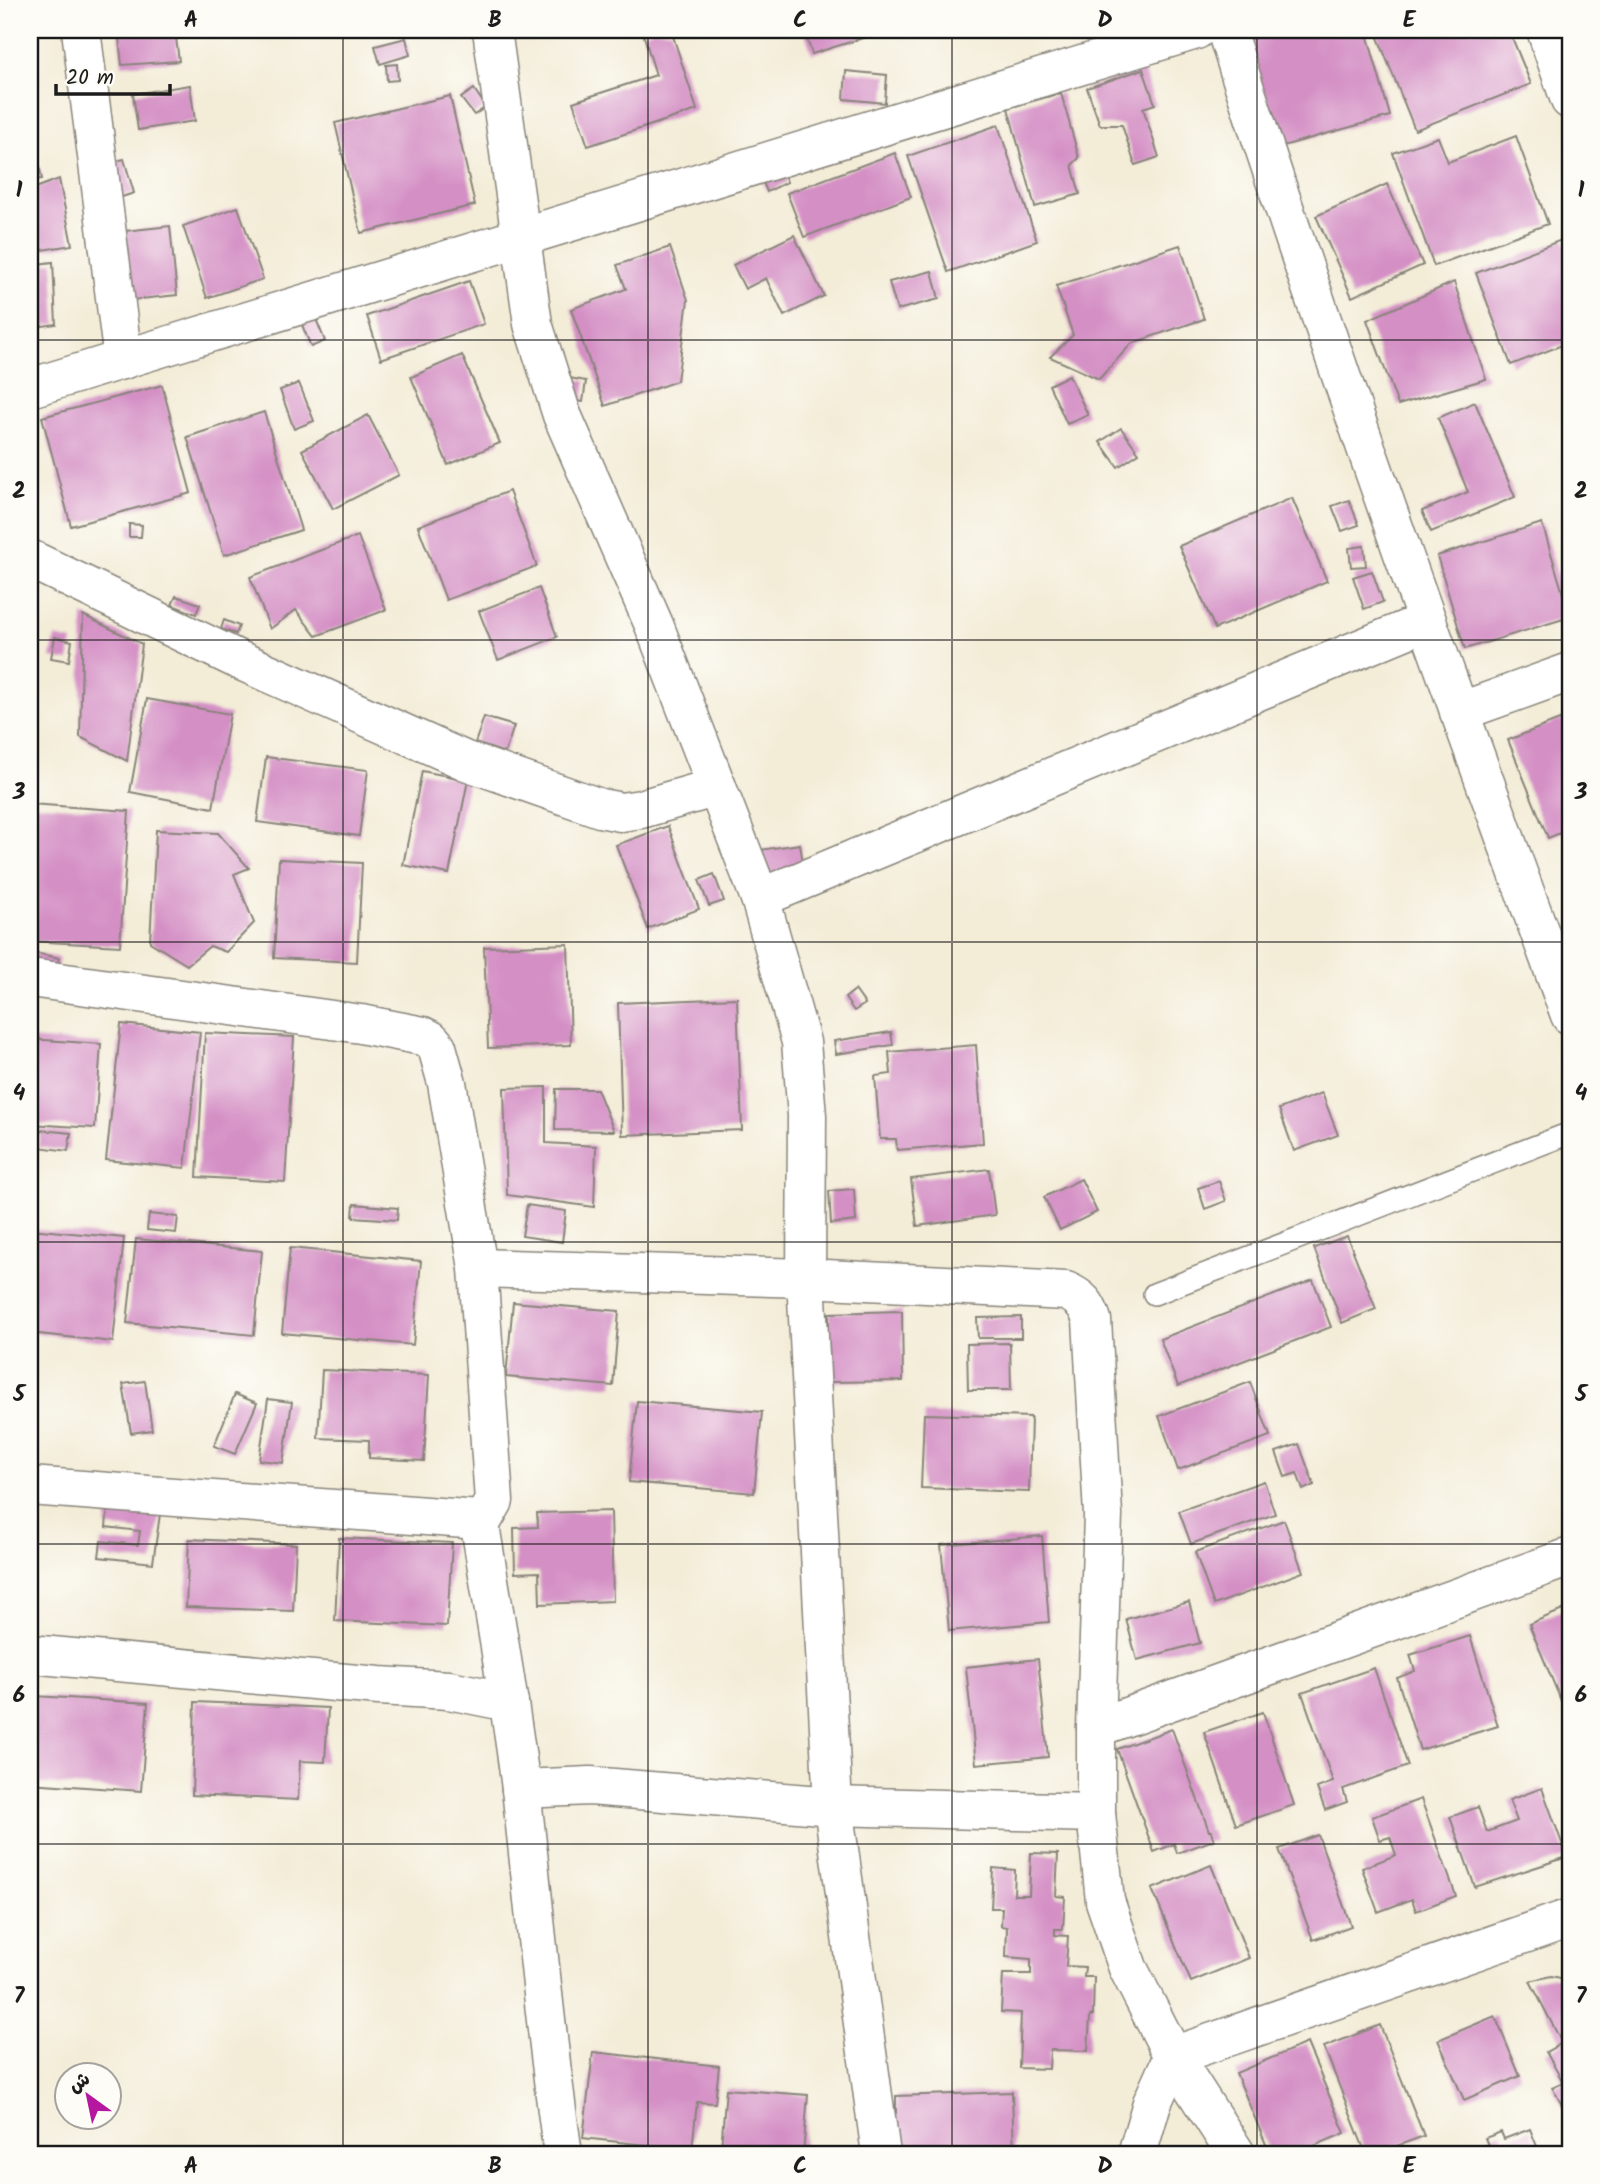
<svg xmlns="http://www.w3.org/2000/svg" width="1600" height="2184" viewBox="0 0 1600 2184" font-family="Kalam,'Playpen Sans Arabic',sans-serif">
  <rect width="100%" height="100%" fill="#fdfcf7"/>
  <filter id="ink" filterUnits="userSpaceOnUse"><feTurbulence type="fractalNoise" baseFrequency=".0143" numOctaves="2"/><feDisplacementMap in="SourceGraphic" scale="14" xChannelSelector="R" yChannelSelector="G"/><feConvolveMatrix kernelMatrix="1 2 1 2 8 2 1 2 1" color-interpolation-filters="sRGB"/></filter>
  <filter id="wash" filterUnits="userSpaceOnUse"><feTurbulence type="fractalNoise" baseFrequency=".00686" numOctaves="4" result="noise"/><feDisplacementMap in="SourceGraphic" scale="28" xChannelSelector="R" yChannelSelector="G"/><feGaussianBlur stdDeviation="1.57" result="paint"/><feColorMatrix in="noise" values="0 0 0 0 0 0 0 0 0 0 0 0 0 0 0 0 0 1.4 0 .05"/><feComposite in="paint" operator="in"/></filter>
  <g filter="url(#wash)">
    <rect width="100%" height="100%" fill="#f3ecd7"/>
    <g id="blocks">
      <!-- building -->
      <g fill="#d48fc5">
        <path d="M118,30h57l4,31 -57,4z"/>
        <path d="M654,30h17l26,80 -109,36 -15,-44 83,-27 -13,-42z"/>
        <path d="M804,30h84l-76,24z"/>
        <path d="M1284,30h82l24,86 -118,33 -30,-108z"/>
        <path d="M1375,30h134l22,54 -116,46z"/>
        <path d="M406,38l4,17 -30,9 -5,-18z"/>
        <path d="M397,64l1,16 -11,1 -1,-16z"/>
        <path d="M1143,69l12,35 -12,4 16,49 -24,8 -13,-40h-22l-13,-37z"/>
        <path d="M846,71l41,4 -2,28 -41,-4z"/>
        <path d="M190,85l5,36 -57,9 -5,-36z"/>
        <path d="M474,89l12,18 -12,8 -13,-17z"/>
        <path d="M1061,93l18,65 -7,7 8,29 -45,13 -27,-99z"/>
        <path d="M450,96l25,109 -114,28 -26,-110z"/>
        <path d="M998,125l39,116 -89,31 -40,-116z"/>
        <path d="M1516,136l32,88 -114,42 -41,-113 45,-16 10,25z"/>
        <path d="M895,153l16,44 -107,40 -17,-44z"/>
        <path d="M124,159l10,34 -15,5 -10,-35z"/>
        <path d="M39,165l3,14 -12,1v-13z"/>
        <path d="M782,170l5,12 -20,10 -5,-12z"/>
        <path d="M59,179l13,66 -42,7v-62z"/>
        <path d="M1387,184l36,81 -71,32 -36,-81z"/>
        <path d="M238,207l25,72 -56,19 -24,-72z"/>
        <path d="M170,226l7,69 -45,5 -7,-69z"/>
        <path d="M794,235l30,61 -40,20 -18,-38 -21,11 -12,-24z"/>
        <path d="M1564,239l6,17v86l-59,23 -35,-92z"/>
        <path d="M1180,245l24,74 -72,24 -33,36 -49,-22 23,-22 -17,-49z"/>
        <path d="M670,247l18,53 -11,81 -72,25 -34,-97 55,-20 -9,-24z"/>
        <path d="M53,262l3,62 -26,4v-63z"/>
        <path d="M932,271l7,28 -42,11 -8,-28z"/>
        <path d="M469,281l15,43 -103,35 -14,-43z"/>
        <path d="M1454,282l32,97 -88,26 -31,-85z"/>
        <path d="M314,314l11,27 -14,6 -11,-27z"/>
        <path d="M462,355l38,88 -52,22 -37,-88z"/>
        <path d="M1069,375l19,40 -21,9 -18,-39z"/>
        <path d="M564,377l22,4 -3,21 -23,-3z"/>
        <path d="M299,383l15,38 -20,8 -14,-39z"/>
        <path d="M162,385l29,108 -120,33 -29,-109z"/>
        <path d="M1475,402l40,95 -84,35 -9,-21 46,-19 -30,-74z"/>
        <path d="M264,412l37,118 -77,25 -37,-118z"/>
        <path d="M368,415l31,60 -66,34 -31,-59z"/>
        <path d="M1121,428l18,25 -21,14 -18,-25z"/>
        <path d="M509,491l28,75 -91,34 -28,-74z"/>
        <path d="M1292,498l35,83 -112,48 -36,-83z"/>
        <path d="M1349,500l10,25 -17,6 -10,-25z"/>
        <path d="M1542,523l28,94 -105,32 -28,-93z"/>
        <path d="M129,524l13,1 -1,12h-12z"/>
        <path d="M358,536l28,74 -70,26 -20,-26 -26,19 -20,-52z"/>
        <path d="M1364,546l2,20 -15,1 -2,-19z"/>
        <path d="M1372,571l11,31 -19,7 -11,-32z"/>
        <path d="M539,588l18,49 -59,23 -19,-49z"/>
        <path d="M176,596l24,8 -4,10 -24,-9z"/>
        <path d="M83,615l59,29 -15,117 -47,-24z"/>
        <path d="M224,620l15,6 -3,8 -15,-5z"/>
        <path d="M55,637l17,4 -3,20 -18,-3z"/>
        <path d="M147,699l83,15 -17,94 -83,-16z"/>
        <path d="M1570,716v113l-22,9 -40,-98z"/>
        <path d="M484,717l30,9 -9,27 -30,-10z"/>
        <path d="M266,757l102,13 -9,66 -102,-14z"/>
        <path d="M422,771l46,9 -19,94 -46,-9z"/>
        <path d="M30,804l99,7 -9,135 -90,-5z"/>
        <path d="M668,826l31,83 -51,20 -32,-84z"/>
        <path d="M156,830l62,3 31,35 -15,6 20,49 -28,29 -16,-6 -23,19 -37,-23z"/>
        <path d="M800,844l4,25 -41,6 -3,-25z"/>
        <path d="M279,859l83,4 -5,99 -83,-4z"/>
        <path d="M714,874l10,27 -15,5 -10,-26z"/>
        <path d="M568,944l3,101 -83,3 -4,-101z"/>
        <path d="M30,952l29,6 -3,15 -26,-4z"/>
        <path d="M855,990l10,14 -11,7 -9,-13z"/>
        <path d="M737,998l5,132 -120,5 -4,-132z"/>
        <path d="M121,1024l79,8 -15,136 -79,-8z"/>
        <path d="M891,1032l2,13 -57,9 -2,-13z"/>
        <path d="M205,1033l89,4 -9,145 -88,-5z"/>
        <path d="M30,1039l71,5 -6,84 -65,-4z"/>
        <path d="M976,1045l7,98 -86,7 -1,-11h-16l-5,-63 16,-2 -2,-22z"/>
        <path d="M546,1087v56l50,3 -2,61 -87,-12 -3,-107z"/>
        <path d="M556,1089h41l17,42 -59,-1z"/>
        <path d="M1322,1093l16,42 -44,16 -15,-42z"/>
        <path d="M41,1130l30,3 -3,18 -30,-4z"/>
        <path d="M989,1169l6,46 -78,11 -6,-47z"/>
        <path d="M1081,1179l16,33 -37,18 -16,-33z"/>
        <path d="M1219,1181l7,20 -21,8 -7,-21z"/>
        <path d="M854,1189l2,32 -25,3 -2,-33z"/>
        <path d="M354,1204l44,4 -1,12 -44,-3z"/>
        <path d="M527,1205l39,6 -4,31 -40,-6z"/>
        <path d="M149,1214l29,3 -2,16 -29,-3z"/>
        <path d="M30,1229l94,9 -11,104 -83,-9z"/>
        <path d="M1347,1236l29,73 -34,14 -28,-75z"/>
        <path d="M136,1239l126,12 -8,84 -127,-12z"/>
        <path d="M290,1248l131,13 -8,84 -131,-12z"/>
        <path d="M1313,1280l18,47 -153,59 -18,-47z"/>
        <path d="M513,1302l106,9 -6,75 -107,-9z"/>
        <path d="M902,1311l1,70 -73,1 -1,-39h-11v-18h11v-12z"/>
        <path d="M1021,1317v21h-43l-1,-20z"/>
        <path d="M1010,1343l1,47h-43l-1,-46z"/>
        <path d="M322,1370l107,5 -5,86 -55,-3v-18l-51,-2z"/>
        <path d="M145,1381l7,49 -21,3 -8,-49z"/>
        <path d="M1250,1382l20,54 -92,34 -19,-54z"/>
        <path d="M235,1394l22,9 -22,51 -21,-8z"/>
        <path d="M268,1399l24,3 -9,61 -24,-3z"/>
        <path d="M637,1401l125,11 -8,81 -125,-11z"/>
        <path d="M924,1414l107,3 -2,75 -108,-4z"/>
        <path d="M1299,1444l15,41 -11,5 -6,-17 -12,4 -9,-25z"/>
        <path d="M1264,1481l11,33 -84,30 -12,-33z"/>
        <path d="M108,1507l52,7 -7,49 -54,-6 2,-16 37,4 2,-14 -34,-4z"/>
        <path d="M611,1511l2,90 -73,3 -1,-32 -24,1 -1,-45 24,-1 -1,-14z"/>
        <path d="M1284,1520l19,52 -89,33 -19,-53z"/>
        <path d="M1042,1536l7,86 -100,9 -8,-86z"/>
        <path d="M339,1538l113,5 -5,83 -112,-5z"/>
        <path d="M189,1539l107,5 -3,67 -107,-4z"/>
        <path d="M1189,1602l11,41 -63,17 -11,-41z"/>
        <path d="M1570,1607v98l-6,3 -35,-84z"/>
        <path d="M1470,1636l28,90 -78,24 -23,-72 18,-7 -5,-16z"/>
        <path d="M1038,1659l10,98 -72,7 -10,-97z"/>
        <path d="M1374,1668l34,98 -65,23 4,13 -22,8 -8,-22 16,-6 -31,-89z"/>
        <path d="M35,1696l113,7 -7,88 -111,-8z"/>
        <path d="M195,1702l133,6 -3,54 -25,-1 -2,39 -106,-5z"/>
        <path d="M1263,1712l31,93 -58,20 -32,-93z"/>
        <path d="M1172,1729l37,102h2l3,9 -37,13 -3,-9 -20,8 -37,-103z"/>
        <path d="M1542,1788l25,69 -92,30 -25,-70 28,-10 9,25 30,-11 -8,-21z"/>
        <path d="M1421,1799l35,97 -40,15 -4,-12 -34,13 -16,-44 34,-13 -6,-18 -10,3 -8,-23z"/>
        <path d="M1318,1835l33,91 -38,14 -34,-91z"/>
        <path d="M1031,1853l27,1 -2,42 9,1 -2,32h-8v6l13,1 -2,30 19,1 -1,10h10l-1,38 -3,1 -2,35 -38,-1 -1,19 -30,-1 2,-55 -20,-1 2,-38h28v-15l-25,-2 1,-30 -6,-1 1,-18h-11l2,-40 22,2 -1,25h15z"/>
        <path d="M1211,1865l38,93 -58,24 -39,-93z"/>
        <path d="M1551,1976l19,4v136h-2l-16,-29 11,-5 -17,-30 16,-9 -32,-62z"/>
        <path d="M1495,2016l25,60 -56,24 -26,-60z"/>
        <path d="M1380,2025l44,111 -49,18h-9l-42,-107z"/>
        <path d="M1307,2043l38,90 -50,21h-25l-34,-81z"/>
        <path d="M593,2052l126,14 -4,37 -18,-1 -5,48 -109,-12z"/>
        <path d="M726,2089l82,6 -5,59 -82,-6z"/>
        <path d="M1012,2092l2,62h-115l-18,-41h15v-17z"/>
        <path d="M1530,2129l10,25h-55l-2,-7 5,-2 -3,-7 16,-6 3,7z"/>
      </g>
    </g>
  </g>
  <g filter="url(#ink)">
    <use href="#blocks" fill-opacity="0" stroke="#88847a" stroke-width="2"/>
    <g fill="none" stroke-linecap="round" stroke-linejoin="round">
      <!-- service casing -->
      <g stroke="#88847a" stroke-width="24">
        <path id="service" d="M1154,1294l416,-161"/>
      </g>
      <!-- minor casing -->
      <g stroke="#88847a" stroke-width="41">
        <g id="minor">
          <path d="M81,30l42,330"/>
          <path d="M492,30l41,294 29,91 92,210 106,273 41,144 6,74 -1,162 27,528 48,348"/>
          <path d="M1226,30c106,331 224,659 344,985"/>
          <path d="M1546,30l24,70"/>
          <path d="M30,388l1166,-358"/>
          <path d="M30,559l209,101 227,101 134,47 21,4 20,-3 76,-22"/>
          <path d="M1459,712l111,-40"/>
          <path d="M760,898l667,-277"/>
          <path d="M30,978l331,46 62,12 8,4 6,7 10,36 31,185 16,233 -14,24 -1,-5 -449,-34"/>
          <path d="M478,1268l328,10 260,13c16,7 21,14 26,29l11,195 -7,213v85l9,88 23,67 45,88 63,98"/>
          <path d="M480,1525c14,88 30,175 41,264 14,122 24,244 42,365"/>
          <path d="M30,1654l349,32 70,4 60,12"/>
          <path d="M1096,1728l474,-171"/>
          <path d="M521,1789l69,-3 243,20 263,7"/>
          <path d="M1137,2154l15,-51 21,-47 397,-138"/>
        </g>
      </g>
      <!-- service -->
      <use href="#service" stroke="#fff" stroke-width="21"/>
      <!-- minor -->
      <use href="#minor" stroke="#fff" stroke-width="38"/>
    </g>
  </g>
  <!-- grid -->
  <path fill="none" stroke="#1c1c1c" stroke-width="2" stroke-opacity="0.55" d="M343,30v2124M648,30v2124M952,30v2124M1257,30v2124M30,340h1540M30,640h1540M30,942h1540M30,1242h1540M30,1544h1540M30,1844h1540"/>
  <!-- margin -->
  <rect width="1600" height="2184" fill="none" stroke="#fdfcf7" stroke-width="77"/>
  <!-- north arrow -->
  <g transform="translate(88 2096) rotate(327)"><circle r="33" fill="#fdfcf7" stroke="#a3a29f" stroke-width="2"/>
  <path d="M0-5L12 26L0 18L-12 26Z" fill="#b5179e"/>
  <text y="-10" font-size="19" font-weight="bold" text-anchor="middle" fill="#1c1c1c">ش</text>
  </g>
  <!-- scale -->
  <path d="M56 84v10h114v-10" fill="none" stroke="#1c1c1c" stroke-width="3.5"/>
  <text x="66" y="84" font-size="21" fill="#1c1c1c" stroke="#fdfcf7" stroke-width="5" paint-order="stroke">20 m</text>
  <rect x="38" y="38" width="1524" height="2108" fill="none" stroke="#1c1c1c" stroke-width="2.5"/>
  <g font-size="23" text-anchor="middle" font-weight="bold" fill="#1c1c1c">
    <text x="191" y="27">A</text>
    <text x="495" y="27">B</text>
    <text x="800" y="27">C</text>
    <text x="1105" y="27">D</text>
    <text x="1409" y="27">E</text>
    <text x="19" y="197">1</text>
    <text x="1581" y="197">1</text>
    <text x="19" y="498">2</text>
    <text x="1581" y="498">2</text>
    <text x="19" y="799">3</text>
    <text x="1581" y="799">3</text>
    <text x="19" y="1100">4</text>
    <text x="1581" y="1100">4</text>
    <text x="19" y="1401">5</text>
    <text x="1581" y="1401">5</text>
    <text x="19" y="1702">6</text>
    <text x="1581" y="1702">6</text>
    <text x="19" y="2003">7</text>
    <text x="1581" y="2003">7</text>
    <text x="191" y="2173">A</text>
    <text x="495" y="2173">B</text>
    <text x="800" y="2173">C</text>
    <text x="1105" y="2173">D</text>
    <text x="1409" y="2173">E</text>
  </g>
</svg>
